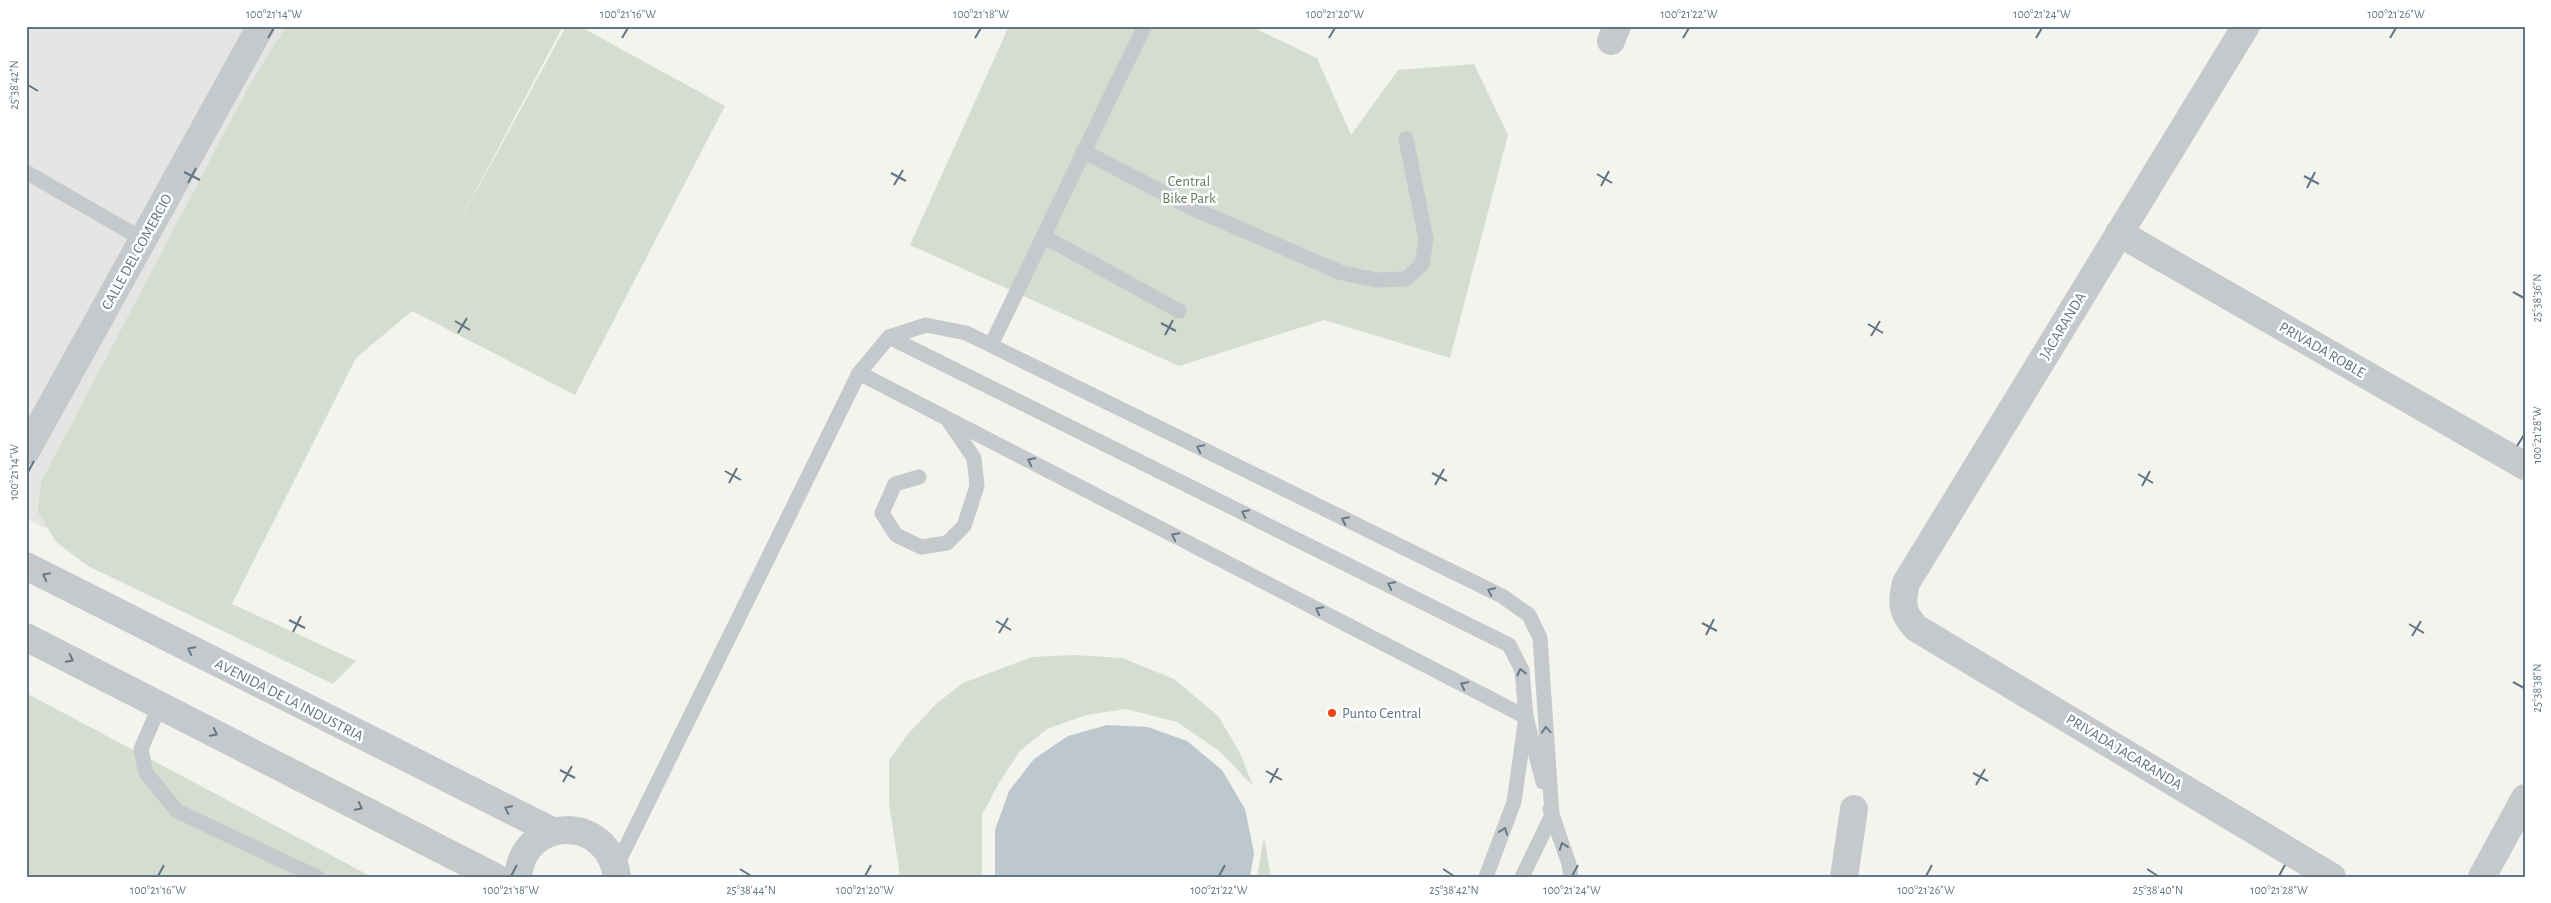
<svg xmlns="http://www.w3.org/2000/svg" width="2551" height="903" viewBox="0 0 2551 903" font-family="'Alegreya Sans',sans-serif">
  <rect width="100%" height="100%" fill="#f4f4ef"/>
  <!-- built -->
  <path fill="#e5e6e3" d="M26,26h501l-321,574 -180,-81z"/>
  <!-- green -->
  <g fill="#d5dcd0">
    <path d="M286,26h277l-115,217 118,-217h13l146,80 -150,289 -163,-84 -56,47 -124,246 124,57 -23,23 -245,-118 -32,-24 -18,-30 3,-30 207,-394z"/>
    <path d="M1009,26h241l67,32 34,77 47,-65 76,-6 34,71 -58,223 -126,-38 -145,46 -269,-121z"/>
    <path d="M1075,655l47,3 52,21 44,37 22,37 13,33 -35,-36 -41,-28 -51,-13 -40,6 -39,14 -27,22 -21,32 -17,32v62h-82l-11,-74v-43l19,-26 29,-31 26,-20 69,-26z"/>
    <path d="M26,693l346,184h-346z"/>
    <path d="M1264,836l7,41h-14z"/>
  </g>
  <!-- water -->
  <path fill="#bcc8cd" d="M1107,725l41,2 39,14 35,29 23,39 9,44 -4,24h-255v-47l14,-39 25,-32 34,-23z"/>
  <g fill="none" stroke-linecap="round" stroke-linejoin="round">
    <!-- lane -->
    <g stroke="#c6c9cc" stroke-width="15">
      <path d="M1083,151l111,58 148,64 35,7 29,-1 16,-15 4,-25 -20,-100"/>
      <path d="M26,172l118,68"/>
      <path d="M1045,237l134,74"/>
      <path d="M889,337l37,-12 40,8 536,263 27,19 11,23 12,177 -30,62"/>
      <path d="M991,345c52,-106 101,-213 154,-319"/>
      <path d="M859,373l667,344 17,65"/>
      <path d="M919,477l-24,7 -13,29 14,22 25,12 26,-4 17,-17 13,-40 -3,-28 -26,-38"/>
      <path d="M160,705l-19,44 5,24 31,38 140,66"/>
      <path d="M1550,809l19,55 2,13"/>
      <path d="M616,867l243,-494 30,-36 620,308 13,25 4,47 -12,85 -28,75"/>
    </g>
    <!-- street -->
    <g stroke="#c6c9cc" stroke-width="28">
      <path d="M2246,26l-340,557c-5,20 -4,30 10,45l416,249"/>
      <path d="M1611,41l6,-15"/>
      <path d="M2119,233l406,233"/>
      <path d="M26,451l235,-425"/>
      <path d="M26,566l526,265"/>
      <path d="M26,637l469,240"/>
      <path d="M518,877c5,-62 91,-63 99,0"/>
      <path d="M1844,877l10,-68"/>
      <path d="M2482,877l43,-79"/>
    </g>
  </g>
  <!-- one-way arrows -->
  <defs><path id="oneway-chevron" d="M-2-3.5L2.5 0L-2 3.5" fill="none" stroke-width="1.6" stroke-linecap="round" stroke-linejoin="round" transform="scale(1.25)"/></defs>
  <g stroke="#667987">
    <use href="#oneway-chevron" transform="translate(1200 448) rotate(-154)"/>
    <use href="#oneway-chevron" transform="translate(1031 461) rotate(-153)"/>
    <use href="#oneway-chevron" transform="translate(1245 513) rotate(-154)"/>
    <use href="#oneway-chevron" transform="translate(1345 520) rotate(-154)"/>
    <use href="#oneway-chevron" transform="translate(1175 536) rotate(-153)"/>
    <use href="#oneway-chevron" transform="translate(46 576) rotate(-153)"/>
    <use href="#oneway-chevron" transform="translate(1391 585) rotate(-154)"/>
    <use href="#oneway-chevron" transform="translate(1491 591) rotate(-154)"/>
    <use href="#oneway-chevron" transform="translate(1319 610) rotate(-153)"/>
    <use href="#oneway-chevron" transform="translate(191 650) rotate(-153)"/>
    <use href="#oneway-chevron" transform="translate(70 659) rotate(27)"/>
    <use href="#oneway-chevron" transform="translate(1521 672) rotate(-104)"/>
    <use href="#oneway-chevron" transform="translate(1464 685) rotate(-153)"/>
    <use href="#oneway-chevron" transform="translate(1546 730) rotate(-94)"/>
    <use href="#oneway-chevron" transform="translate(214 733) rotate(27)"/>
    <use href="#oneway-chevron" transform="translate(359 807) rotate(27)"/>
    <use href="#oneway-chevron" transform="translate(508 809) rotate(-154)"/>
    <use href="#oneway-chevron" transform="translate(1504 831) rotate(-70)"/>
    <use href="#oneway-chevron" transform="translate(1563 846) rotate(-110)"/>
  </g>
  <!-- ticks -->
  <path fill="none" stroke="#617583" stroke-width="2" d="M268,38l6,-10M622,38l6,-10M975,38l6,-10M1329,38l6,-10M1683,38l6,-10M2036,38l6,-10M2390,38l6,-10M28,85l10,6M184,172l16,8M891,173l15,8M1597,174l15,9M2304,176l15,8M188,183l8,-15M894,185l9,-15M1601,186l8,-15M2307,188l8,-16M2513,292l11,6M455,321l15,9M1161,323l15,8M1868,324l15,9M458,333l9,-15M1165,335l8,-15M1871,336l9,-15M2517,446l7,-11M725,471l16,9M28,472l6,-11M1432,473l15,8M2138,474l15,9M729,483l8,-15M1435,485l9,-16M2142,486l8,-15M289,620l16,8M996,621l15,9M1702,623l15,8M2409,624l15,9M293,632l8,-16M999,633l9,-15M1706,635l8,-16M2412,636l9,-15M2513,682l11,6M560,770l15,8M1266,771l16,9M1973,773l15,8M563,782l9,-16M1270,783l8,-15M1976,785l9,-16M740,869l11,7M1443,869l11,7M2147,869l11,7M158,876l6,-11M511,876l6,-11M865,876l6,-11M1219,876l6,-11M1572,876l6,-11M1926,876l6,-11M2279,876l6,-11"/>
  <!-- markers -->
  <circle fill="#f04214" stroke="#fff" stroke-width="2" cx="1332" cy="713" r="5"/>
  <g text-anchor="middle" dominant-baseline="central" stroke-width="5" stroke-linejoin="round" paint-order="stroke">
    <!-- park labels -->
    <g font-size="15" fill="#667a60" stroke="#fff">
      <text x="1189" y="181">Central<tspan x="1189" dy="17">Bike Park</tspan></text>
    </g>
    <!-- street labels -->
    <g font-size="15" fill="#617583" stroke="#fff">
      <text transform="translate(137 252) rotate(-61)">CALLE DEL COMERCIO</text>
      <text transform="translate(2063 326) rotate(-59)">JACARANDA</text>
      <text transform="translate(2322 350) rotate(30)">PRIVADA ROBLE</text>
      <text transform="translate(289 700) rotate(27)">AVENIDA DE LA INDUSTRIA</text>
      <text transform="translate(2124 752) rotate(31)">PRIVADA JACARANDA</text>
    </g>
    <!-- poi labels -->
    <g font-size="15" fill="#617583" stroke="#fff" text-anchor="start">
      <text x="1342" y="713">Punto Central</text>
    </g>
  </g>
  <!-- border -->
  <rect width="2551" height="903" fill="none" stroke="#ffffff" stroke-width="55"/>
  <rect x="28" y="28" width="2496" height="848" fill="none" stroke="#617583" stroke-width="2"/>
  <g font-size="12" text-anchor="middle" fill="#617583">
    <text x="274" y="18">100°21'14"W</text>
    <text x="628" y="18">100°21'16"W</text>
    <text x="981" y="18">100°21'18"W</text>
    <text x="1335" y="18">100°21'20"W</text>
    <text x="1689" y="18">100°21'22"W</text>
    <text x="2042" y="18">100°21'24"W</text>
    <text x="2396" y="18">100°21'26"W</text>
    <text transform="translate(14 85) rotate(-90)" y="4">25°38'42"N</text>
    <text transform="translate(2537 298) rotate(-90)" y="4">25°38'36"N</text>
    <text transform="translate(2537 435) rotate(-90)" y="4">100°21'28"W</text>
    <text transform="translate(14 472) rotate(-90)" y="4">100°21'14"W</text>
    <text transform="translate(2537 688) rotate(-90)" y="4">25°38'38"N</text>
    <text x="158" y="894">100°21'16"W</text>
    <text x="511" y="894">100°21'18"W</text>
    <text x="751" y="894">25°38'44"N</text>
    <text x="865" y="894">100°21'20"W</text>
    <text x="1219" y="894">100°21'22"W</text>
    <text x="1454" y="894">25°38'42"N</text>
    <text x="1572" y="894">100°21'24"W</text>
    <text x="1926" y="894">100°21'26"W</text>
    <text x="2158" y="894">25°38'40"N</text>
    <text x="2279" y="894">100°21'28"W</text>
  </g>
</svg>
